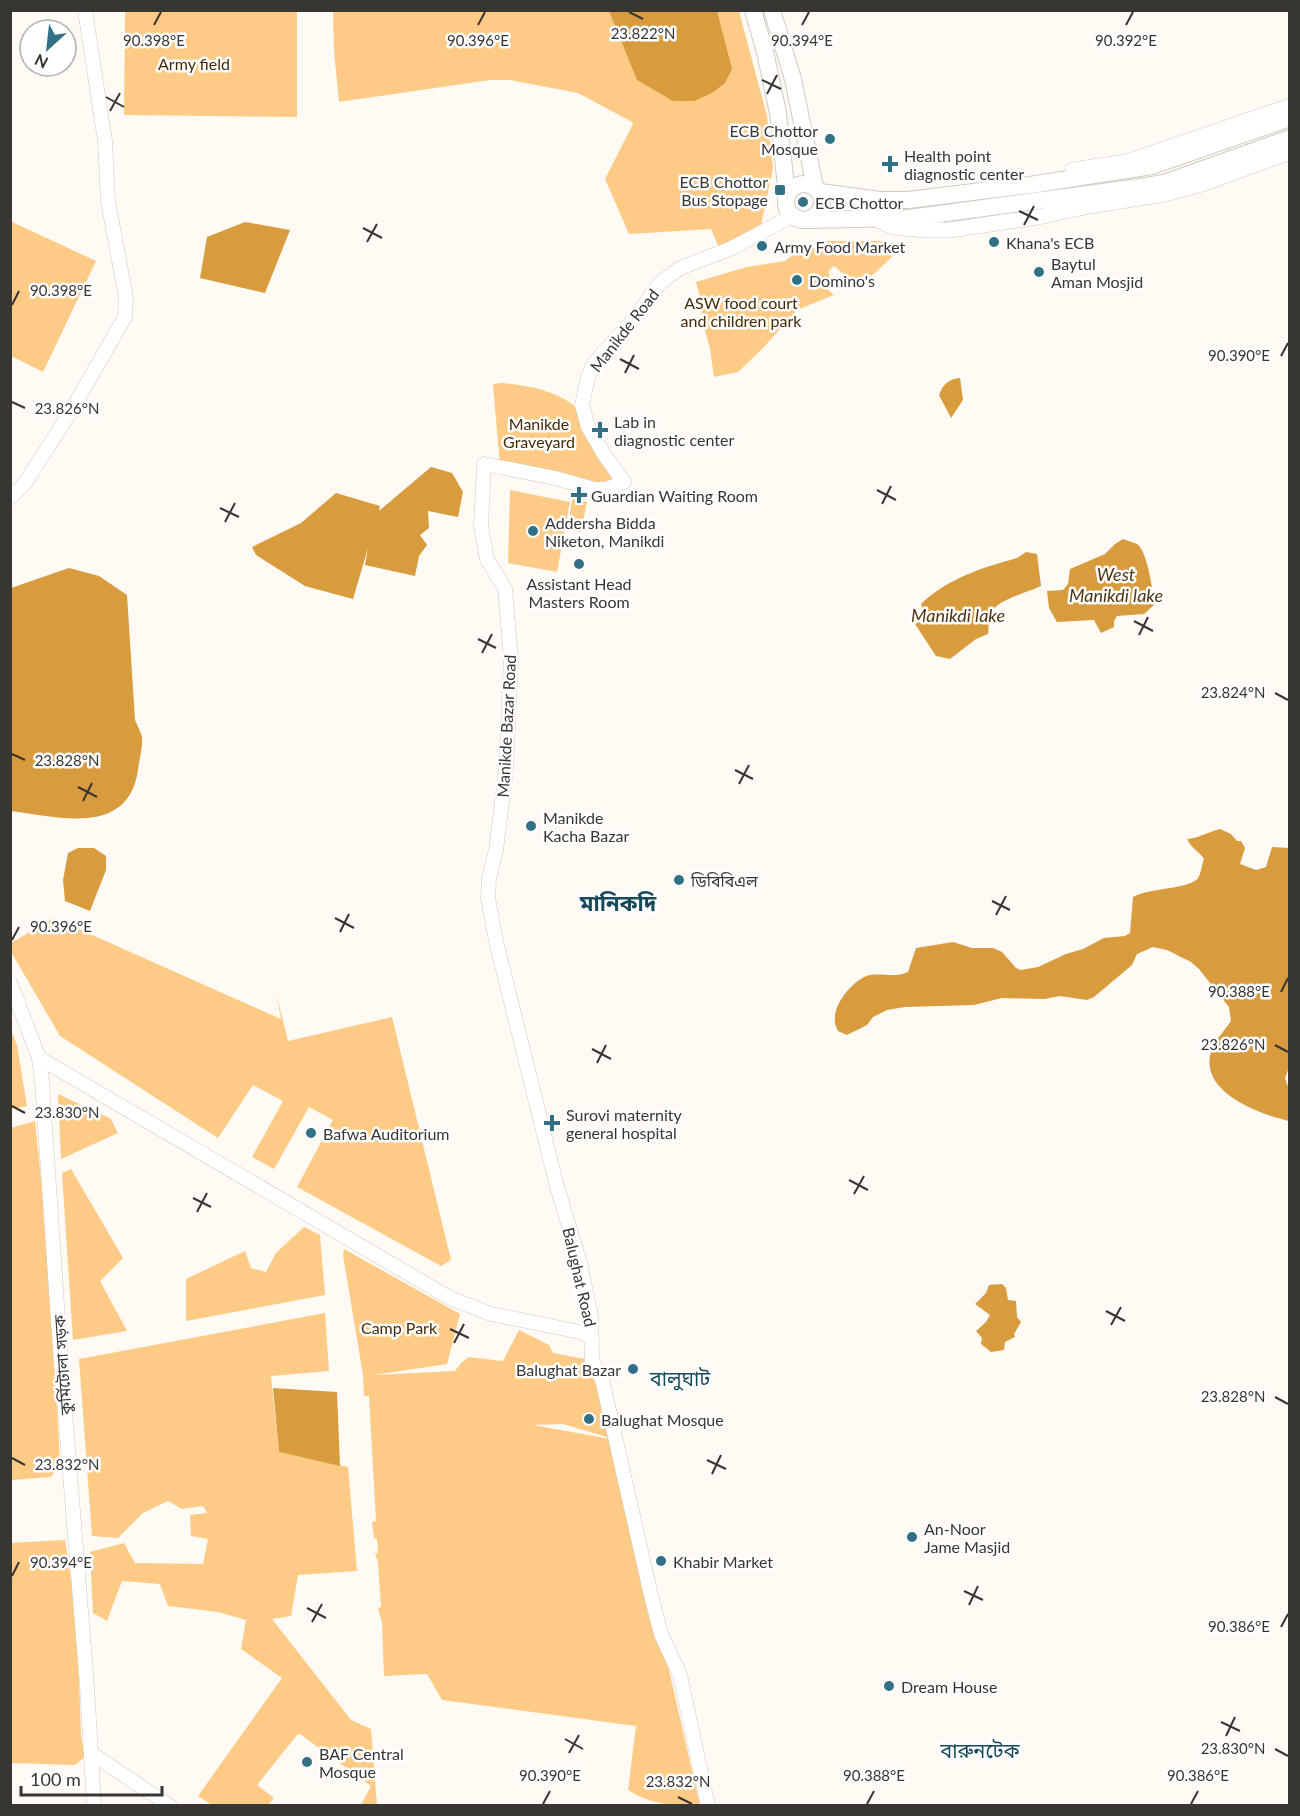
<svg xmlns="http://www.w3.org/2000/svg" width="1300" height="1816" viewBox="0 0 1300 1816" font-family="Lato,'Noto Sans Bengali',sans-serif">
  <rect width="100%" height="100%" fill="#fffaf4"/>
  <!-- green -->
  <g fill="#fecb86">
    <path d="M125,11h172v106l-173,-2z"/>
    <path d="M333,11h406l28,105 6,52 -13,62 -40,20 -9,-21 -82,5 -24,-55 28,-55 -1,-2 -54,-29 -68,-13h-20l-151,22 -5,-51z"/>
    <path d="M10,221l86,40 -53,111 -32,-16z"/>
    <path d="M823,241h58l19,8 -25,24 -18,12 -23,-19 -6,6 2,3 -7,10 11,10 -37,15 -34,38 -25,24 -24,5 -4,-28 -8,-29 -1,-19 -5,-19 51,-15 38,-6 13,-10 19,-4z"/>
    <path d="M502,383c22,2 51,7 70,21 9,7 35,59 42,73l1,12 -115,-24 -7,-81z"/>
    <path d="M510,490l60,12 -13,70 -49,-9z"/>
    <path d="M572,499l15,3 -6,30 -13,-2z"/>
    <path d="M54,918l227,101 -5,-26 12,48 104,-24 59,243 -10,6 -144,-79 36,-67 -24,-13 -35,62 -22,-12 31,-56 -30,-16 -35,53 -158,-102 -50,-86 1,-7z"/>
    <path d="M10,1028l7,17 10,61 -16,3z"/>
    <path d="M58,1094l53,25 7,14 -57,26z"/>
    <path d="M35,1121l14,135 11,208 -9,13 -40,3v-352z"/>
    <path d="M71,1169l52,89 -23,23 27,50 -54,9 -11,-167z"/>
    <path d="M304,1227l16,8 5,60 -139,26v-42l59,-28 6,17 15,4 10,-19z"/>
    <path d="M344,1249l116,65 -13,50 -73,11 81,-4 6,-8 8,-6 34,4 16,-31 30,15 4,8 32,6 -2,11 11,4 16,64 -47,-14 -30,1 83,15 84,365c-30,0 -46,1 -72,-15l8,-64 -194,-26 -15,-26 -43,2 -2,-53 -4,-15 3,-1 -3,-44 -3,-10h3l-1,-14 -3,-1 -2,-16 4,-1 -7,-125h-5l-1,-21 -20,-120z"/>
    <path d="M325,1313l4,58 -58,5 8,76 69,15 9,104 -59,4 -7,41 -19,3 79,101 20,9 6,76h-16l10,-19 -71,-52 -3,1 -40,50 17,13 -6,7h-56l-14,-9 84,-118 -41,-29 5,-29 -28,-8 -50,-6 -8,-22 -38,-3 -15,40 -14,-8 -3,-61 34,-9 11,20 68,1 5,-25 -17,-3 -1,-21 17,-2 -4,-7 -21,3 -14,-8 -25,12 -25,25 -26,-2 -13,-177z"/>
    <path d="M65,1540l12,79 4,117 4,21 -10,8 -64,-2v-220z"/>
  </g>
  <!-- water -->
  <g fill="#d89b3e">
    <path d="M609,11h108l15,58 -7,14 -13,10 -18,8h-21l-36,-21z"/>
    <path d="M245,222l45,8 -25,63 -65,-15 7,-41z"/>
    <path d="M960,378l3,22 -12,18 -12,-23c4,-11 10,-16 21,-17z"/>
    <path d="M431,467l21,6 11,19 -5,25 -30,-6 1,17 -9,7 7,10 -8,11 -4,20 -50,-11 3,-17 -15,51 -48,-13 -49,-31 -4,-8 49,-24 35,-30 44,13 -1,5z"/>
    <path d="M1123,539c4,2 10,3 14,5 11,8 15,46 18,60l-11,10 -27,2 -3,5v6l-13,6 -7,-13 -37,2 -8,-14 -2,-17 16,-1 5,-6 2,-15 35,-15 10,-10z"/>
    <path d="M1026,552l11,2 4,32c-12,6 -41,13 -48,24 -5,7 -4,16 -5,24l-12,5 -26,20 -14,-3 -21,-32 5,-3 4,-8 -3,-9c27,-26 61,-36 96,-46z"/>
    <path d="M69,568l30,8 28,19 8,125c2,5 6,12 7,17 1,10 -3,23 -4,33 -10,67 -79,47 -127,41v-223z"/>
    <path d="M1220,829l11,5 6,7h4l4,7 -5,16 16,6 10,-3 6,-20 17,1 1,217 -5,13 4,11v32c-30,-7 -93,-30 -77,-72 4,-10 13,-19 19,-28l-2,-14 -30,-38 -8,-7 -24,-12 -14,-3 -16,7 -5,11 -38,32 -7,3 -27,-4 -16,3 -42,-1 -28,7 -69,2 -18,3 -14,7 -6,8 -20,10 -9,-4c-2,-4 -4,-9 -3,-14 0,-15 20,-39 35,-42 14,-2 25,3 38,-3l8,-24 37,-6 19,6h21l9,4 14,16 5,2 17,-3 28,-13 17,-5 21,-11 21,-2 5,-3 3,-36c15,-9 58,-8 65,-19 3,-4 4,-14 6,-19 -5,-8 -13,-11 -17,-20 12,-1 21,-7 33,-10z"/>
    <path d="M78,848h16l12,8v14l-16,41 -25,-10 -2,-21 5,-27z"/>
    <path d="M1002,1284l4,4 2,12 8,1 1,16 4,5 -7,12 1,3 -10,5 -1,8 -13,2 -10,-8 1,-6 -6,-7 10,-9 4,-7 -15,-11 11,-11 3,-8z"/>
    <path d="M273,1388l64,4 3,74 -61,-14z"/>
  </g>
  <g fill="none" stroke-linecap="round" stroke-linejoin="round">
    <!-- tertiary casing -->
    <g stroke="#d0cac2" stroke-width="15">
      <g id="tertiary">
        <path d="M10,498l15,-15 46,-72 54,-94 1,-20 -18,-95 -3,-61 -20,-131"/>
        <path d="M10,982l29,76 3,24 18,267 27,337 7,120"/>
        <path d="M39,1058l411,240 41,16 89,18 12,5"/>
        <path d="M91,1753l79,53"/>
        <path d="M708,1806l-28,-131 -19,-41 -11,-43 -48,-212 -10,-18 -1,-45 -11,-53 -24,-80 -60,-242 -8,-43 1,-19 7,-29 10,-80 5,-111 -6,-70 -18,-30 -6,-33 3,-62 71,14 39,11h12l18,-7 -19,-26 -17,-29 -6,-22 6,-28 6,-14 41,-45 25,-35 20,-15 52,-20 60,-32"/>
      </g>
    </g>
    <!-- secondary casing -->
    <g stroke="#d0cac2" stroke-width="16">
      <g id="secondary">
        <path d="M1073,170l53,-8 164,-56"/>
        <path d="M876,219l17,8 33,3h24l88,-13 51,-11 76,-12 40,-11 85,-31"/>
      </g>
    </g>
    <!-- primary casing -->
    <g stroke="#d0cac2" stroke-width="18">
      <g id="primary">
        <path d="M753,10l12,42 13,61 9,82"/>
        <path d="M772,10l21,69 22,108"/>
        <circle cx="804" cy="202" r="18"/>
        <path d="M820,192l60,8h28l122,-15 122,-19 138,-48"/>
        <path d="M806,220l103,-2 231,-31 24,-4 126,-45"/>
      </g>
    </g>
    <!-- tertiary -->
    <use href="#tertiary" stroke="#fff" stroke-width="14"/>
    <!-- secondary -->
    <use href="#secondary" stroke="#fff" stroke-width="15"/>
    <!-- primary -->
    <use href="#primary" stroke="#fff" stroke-width="16"/>
  </g>
  <!-- ticks -->
  <path fill="none" stroke="#383633" stroke-width="2" d="M629,12l14,7M154,25l7,-13M478,25l7,-13M802,25l7,-13M1126,25l7,-13M762,80l19,9M767,94l10,-19M106,97l18,10M110,111l10,-18M1019,211l19,9M1024,225l10,-19M363,228l19,10M367,242l10,-18M12,305l7,-14M1281,356l7,-13M620,359l19,10M625,373l9,-18M12,402l13,6M877,490l19,10M882,504l9,-18M220,508l19,9M225,522l10,-19M1134,621l19,10M1139,635l9,-18M478,639l18,9M482,653l10,-19M1275,693l13,7M12,754l13,6M735,770l18,9M739,784l10,-19M78,787l19,10M83,801l9,-18M992,901l18,9M996,915l10,-19M335,918l19,10M340,932l9,-18M12,940l7,-13M1281,992l7,-14M1275,1045l13,7M592,1049l19,10M597,1063l9,-18M12,1106l13,7M849,1180l19,10M854,1194l10,-18M193,1198l18,9M197,1212l10,-19M1106,1311l19,10M1111,1325l10,-18M450,1329l19,9M454,1343l10,-19M1275,1397l13,7M12,1458l13,7M707,1460l19,9M712,1474l9,-19M12,1576l7,-14M964,1591l19,9M969,1605l9,-19M307,1608l19,10M312,1622l10,-18M1281,1627l7,-13M1221,1722l19,9M1226,1736l9,-19M565,1739l18,10M1275,1749l13,7M569,1753l10,-18M678,1797l14,7M543,1804l7,-13M867,1804l7,-13M1191,1804l7,-13"/>
  <!-- markers -->
  <g fill="#327085" stroke="#fff" stroke-width="2">
    <circle cx="830" cy="139" r="6"/>
    <path d="M887 155h6v6h6v6h-6v6h-6v-6h-6v-6h6z"/>
    <rect x="774" y="184" width="12" height="12" rx="3"/>
    <circle cx="803" cy="202" r="6"/>
    <circle cx="994" cy="242" r="6"/>
    <circle cx="762" cy="246" r="6"/>
    <circle cx="1039" cy="272" r="6"/>
    <circle cx="797" cy="280" r="6"/>
    <path d="M597 421h6v6h6v6h-6v6h-6v-6h-6v-6h6z"/>
    <path d="M576 486h6v6h6v6h-6v6h-6v-6h-6v-6h6z"/>
    <circle cx="533" cy="531" r="6"/>
    <circle cx="579" cy="564" r="6"/>
    <circle cx="531" cy="826" r="6"/>
    <circle cx="679" cy="880" r="6"/>
    <path d="M549 1114h6v6h6v6h-6v6h-6v-6h-6v-6h6z"/>
    <circle cx="311" cy="1133" r="6"/>
    <circle cx="633" cy="1369" r="6"/>
    <circle cx="589" cy="1419" r="6"/>
    <circle cx="912" cy="1537" r="6"/>
    <circle cx="661" cy="1561" r="6"/>
    <circle cx="889" cy="1686" r="6"/>
    <circle cx="307" cy="1762" r="6"/>
  </g>
  <g text-anchor="middle" dominant-baseline="central" stroke-width="5" stroke-linejoin="round" paint-order="stroke">
    <!-- park labels -->
    <g font-size="16" fill="#442b03" stroke="#fff">
      <text x="194" y="63">Army field</text>
      <text x="741" y="302">ASW food court<tspan x="741" dy="18">and children park</tspan></text>
      <text x="539" y="423">Manikde<tspan x="539" dy="18">Graveyard</tspan></text>
      <text x="399" y="1327">Camp Park</text>
    </g>
    <!-- poi labels -->
    <g font-size="16" fill="#383633" stroke="#fff" text-anchor="start">
      <text x="818" y="130" text-anchor="end">ECB Chottor<tspan x="818" dy="18">Mosque</tspan></text>
      <text x="904" y="155">Health point<tspan x="904" dy="18">diagnostic center</tspan></text>
      <text x="768" y="181" text-anchor="end">ECB Chottor<tspan x="768" dy="18">Bus Stopage</tspan></text>
      <text x="815" y="202">ECB Chottor</text>
      <text x="1006" y="242">Khana's ECB</text>
      <text x="774" y="246">Army Food Market</text>
      <text x="1051" y="263">Baytul<tspan x="1051" dy="18">Aman Mosjid</tspan></text>
      <text x="809" y="280">Domino's</text>
      <text x="614" y="421">Lab in<tspan x="614" dy="18">diagnostic center</tspan></text>
      <text x="591" y="495">Guardian Waiting Room</text>
      <text x="545" y="522">Addersha Bidda<tspan x="545" dy="18">Niketon, Manikdi</tspan></text>
      <text x="579" y="583" text-anchor="middle">Assistant Head<tspan x="579" dy="18">Masters Room</tspan></text>
      <text x="543" y="817">Manikde<tspan x="543" dy="18">Kacha Bazar</tspan></text>
      <text x="691" y="880">ডিবিবিএল</text>
      <text x="566" y="1114">Surovi maternity<tspan x="566" dy="18">general hospital</tspan></text>
      <text x="323" y="1133">Bafwa Auditorium</text>
      <text x="621" y="1369" text-anchor="end">Balughat Bazar</text>
      <text x="601" y="1419">Balughat Mosque</text>
      <text x="924" y="1528">An-Noor<tspan x="924" dy="18">Jame Masjid</tspan></text>
      <text x="673" y="1561">Khabir Market</text>
      <text x="901" y="1686">Dream House</text>
      <text x="319" y="1753">BAF Central<tspan x="319" dy="18">Mosque</tspan></text>
    </g>
    <!-- street labels -->
    <g font-size="16" fill="#383633" stroke="#fff">
      <text transform="translate(624 330) rotate(-52)">Manikde Road</text>
      <text transform="translate(506 726) rotate(-87)">Manikde Bazar Road</text>
      <text transform="translate(580 1277) rotate(77)">Balughat Road</text>
      <text transform="translate(62 1365) rotate(-94)">কুর্মিটোলা সড়ক</text>
    </g>
    <!-- water labels -->
    <g font-size="18" font-style="italic" fill="#4f3610" stroke="#fff">
      <text x="1116" y="574">West<tspan x="1116" dy="21">Manikdi lake</tspan></text>
      <text x="958" y="615">Manikdi lake</text>
    </g>
    <!-- quarter labels -->
    <g font-size="20" fill="#174a5b" stroke="#fff">
      <text x="680" y="1378">বালুঘাট</text>
      <text x="980" y="1750">বারুনটেক</text>
    </g>
    <!-- district labels -->
    <g font-size="22" font-weight="bold" fill="#174a5b" stroke="#fff">
      <text x="618" y="902">মানিকদি</text>
    </g>
  </g>
  <g font-size="15" text-anchor="middle" fill="#383633" stroke="#fff" stroke-width="5" stroke-linejoin="round" paint-order="stroke">
    <text x="643" y="39">23.822°N</text>
    <text x="154" y="46">90.398°E</text>
    <text x="478" y="46">90.396°E</text>
    <text x="802" y="46">90.394°E</text>
    <text x="1126" y="46">90.392°E</text>
    <text x="61" y="296">90.398°E</text>
    <text x="1239" y="361">90.390°E</text>
    <text x="67" y="414">23.826°N</text>
    <text x="1233" y="698">23.824°N</text>
    <text x="67" y="766">23.828°N</text>
    <text x="61" y="932">90.396°E</text>
    <text x="1239" y="997">90.388°E</text>
    <text x="1233" y="1050">23.826°N</text>
    <text x="67" y="1118">23.830°N</text>
    <text x="1233" y="1402">23.828°N</text>
    <text x="67" y="1470">23.832°N</text>
    <text x="61" y="1568">90.394°E</text>
    <text x="1239" y="1632">90.386°E</text>
    <text x="1233" y="1754">23.830°N</text>
    <text x="550" y="1781">90.390°E</text>
    <text x="874" y="1781">90.388°E</text>
    <text x="1198" y="1781">90.386°E</text>
    <text x="678" y="1787">23.832°N</text>
  </g>
  <!-- border -->
  <rect width="1300" height="1816" fill="none" stroke="#383633" stroke-width="24"/>
  <!-- north arrow -->
  <g transform="translate(48 48) rotate(207)"><circle r="28" fill="#ffffff" stroke="#afafad" stroke-width="1.5"/>
  <path d="M0-4.5L10 22L0 15L-10 22Z" fill="#327085"/>
  <text y="-9" font-size="16" font-weight="bold" text-anchor="middle" fill="#383633">N</text>
  </g>
  <!-- scale -->
  <path d="M21 1786v9h141v-9" fill="none" stroke="#383633" stroke-width="3"/>
  <text x="30" y="1786" font-size="18" fill="#383633" stroke="#ffffff" stroke-width="4.5" paint-order="stroke">100 m</text>
</svg>
